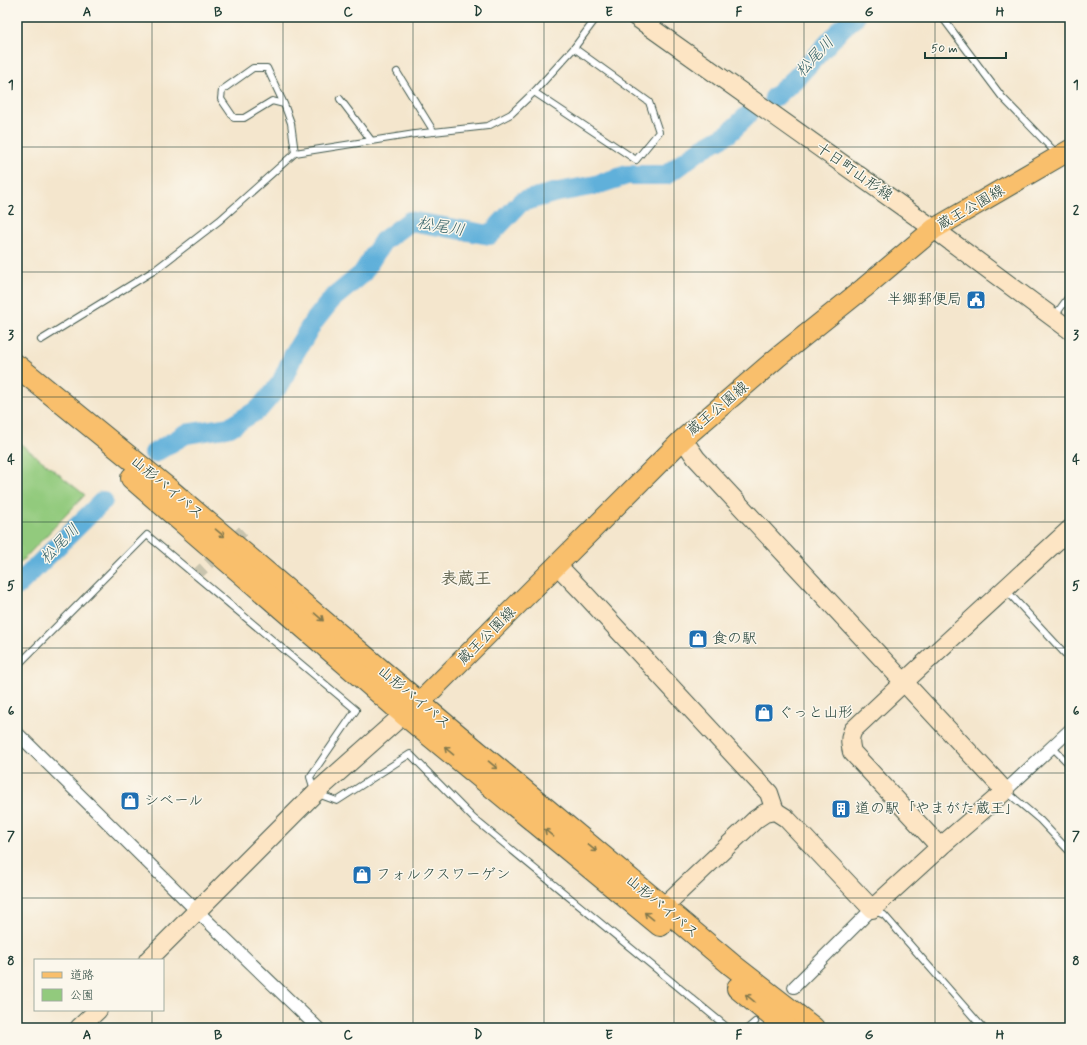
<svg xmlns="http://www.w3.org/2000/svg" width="1087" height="1045" viewBox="0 0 1087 1045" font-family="Mynerve,'Klee One',sans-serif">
  <rect width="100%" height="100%" fill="#fbf7ec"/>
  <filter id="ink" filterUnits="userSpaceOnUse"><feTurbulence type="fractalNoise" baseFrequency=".025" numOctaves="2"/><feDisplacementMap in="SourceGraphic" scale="8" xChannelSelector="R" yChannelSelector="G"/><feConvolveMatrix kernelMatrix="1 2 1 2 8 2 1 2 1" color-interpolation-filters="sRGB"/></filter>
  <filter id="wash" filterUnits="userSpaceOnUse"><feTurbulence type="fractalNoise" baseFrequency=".012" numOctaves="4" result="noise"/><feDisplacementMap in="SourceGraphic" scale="16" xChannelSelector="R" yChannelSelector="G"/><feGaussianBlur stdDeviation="0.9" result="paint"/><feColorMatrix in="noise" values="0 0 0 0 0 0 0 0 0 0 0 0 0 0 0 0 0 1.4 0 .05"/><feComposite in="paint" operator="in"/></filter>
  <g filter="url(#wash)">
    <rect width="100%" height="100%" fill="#f4e6cd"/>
    <!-- green -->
    <path fill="#92ca7d" stroke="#588458" d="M17,441l68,54 -68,71z"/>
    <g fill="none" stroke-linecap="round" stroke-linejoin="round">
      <!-- river -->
      <g stroke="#60b0da" stroke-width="20">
        <path d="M774,98l22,-20 46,-50 13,-11"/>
        <path d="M154,453l32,-19 44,-7 29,-18 22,-26 13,-29 18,-30 20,-25 30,-25 21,-33 27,-20 80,14 31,-33 32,-9 43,-8 31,-10h39l37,-27 25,-14 19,-18"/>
        <path d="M17,586l86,-85"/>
      </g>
    </g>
  </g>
  <g filter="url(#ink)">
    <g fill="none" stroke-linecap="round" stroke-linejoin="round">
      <!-- street-tunnel -->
      <path stroke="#c9c4ae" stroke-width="12" stroke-dasharray="12 6" stroke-linecap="butt" d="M195,576l51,-48"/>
      <!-- lane casing -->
      <g stroke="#3f564b" stroke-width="8">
        <g id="lane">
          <path d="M942,17l60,80 55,57"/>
          <path d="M397,72l37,60"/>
          <path d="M534,92l102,68 23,-28 -10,-30 -75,-54"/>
          <path d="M340,99l31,41"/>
          <path d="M284,104l-17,-36h-14l-31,22 -1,9 13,19h10l28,-17 12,3 7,19 4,30"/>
          <path d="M1054,317l16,-22"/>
          <path d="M41,340l114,-70 65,-50 75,-67 120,-19 73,-8 23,-12 23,-22 40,-44 23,-31"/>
          <path d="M1006,590l64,69"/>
          <path d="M17,666l130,-131 209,175 -46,67 5,16 22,8 73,-47 63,64 255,210"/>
          <path d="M1052,747l18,18"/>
          <path d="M1007,792l33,28 30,32"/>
          <path d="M873,910l11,5 99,113"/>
          <path d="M748,1028l7,-6"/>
        </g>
      </g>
      <!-- street casing -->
      <g stroke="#3f564b" stroke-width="14">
        <g id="street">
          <path d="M17,733l180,178 121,117"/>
          <path d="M1005,791l65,-61"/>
          <path d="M794,987l78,-78"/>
        </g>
      </g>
      <!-- secondary casing -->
      <g stroke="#3f564b" stroke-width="20">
        <g id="secondary">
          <path d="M636,17l298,212 136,101"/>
          <path d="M557,565l25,26 187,202 6,18"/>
          <path d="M940,847l-88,-95c-2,-8 -3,-14 1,-22l51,-48 166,-153"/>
          <path d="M663,907l93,-88 9,-6 10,-2 11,7 86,91 68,-62 65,-56 -309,-333 -13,-19"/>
          <path d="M148,960l167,-167 89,-79"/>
          <path d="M79,1028l19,-18"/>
        </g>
      </g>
      <!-- primary casing -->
      <g stroke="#3f564b" stroke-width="22">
        <path id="primary" d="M406,713l13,-10 264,-264 95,-82 86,-69 70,-59 136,-79"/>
      </g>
      <!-- highway casing -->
      <g stroke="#3f564b" stroke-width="24">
        <g id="highway">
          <path d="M17,366l150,122 252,215 244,204 69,58 81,63"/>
          <path d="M132,478l272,236 256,211"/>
          <path d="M738,988l49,40"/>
        </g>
      </g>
      <!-- lane -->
      <use href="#lane" stroke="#fff" stroke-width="6"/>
      <!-- street -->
      <use href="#street" stroke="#fff" stroke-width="12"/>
      <!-- secondary -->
      <use href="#secondary" stroke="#fde5c4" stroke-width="18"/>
      <!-- primary -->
      <use href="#primary" stroke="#f9bf6c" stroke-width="20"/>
      <!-- highway -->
      <use href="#highway" stroke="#f9bf6c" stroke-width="22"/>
    </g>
    <!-- one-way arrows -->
    <defs><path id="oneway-shaft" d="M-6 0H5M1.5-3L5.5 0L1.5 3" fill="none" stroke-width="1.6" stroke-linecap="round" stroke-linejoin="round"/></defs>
    <g stroke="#81784d">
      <use href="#oneway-shaft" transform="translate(220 533) rotate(40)"/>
      <use href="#oneway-shaft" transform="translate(319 617) rotate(41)"/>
      <use href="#oneway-shaft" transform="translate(449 751) rotate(-140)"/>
      <use href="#oneway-shaft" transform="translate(493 765) rotate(40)"/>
      <use href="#oneway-shaft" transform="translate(549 833) rotate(-140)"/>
      <use href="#oneway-shaft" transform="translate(592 848) rotate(40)"/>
      <use href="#oneway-shaft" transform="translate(649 916) rotate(-141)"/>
      <use href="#oneway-shaft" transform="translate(750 998) rotate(-141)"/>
    </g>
  </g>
  <!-- grid -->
  <path fill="none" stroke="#1f3d34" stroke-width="1" stroke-opacity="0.55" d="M152,17v943M283,17v1011M413,17v1011M544,17v1011M674,17v1011M804,17v1011M935,17v1011M17,147h1053M17,272h1053M17,397h1053M17,522h1053M17,648h1053M17,773h1053M17,898h1053M152,1010v18"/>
  <!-- icons -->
  <defs>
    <g id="civic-square" transform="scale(1)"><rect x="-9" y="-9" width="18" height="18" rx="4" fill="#1f6fb2" stroke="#fbf7ec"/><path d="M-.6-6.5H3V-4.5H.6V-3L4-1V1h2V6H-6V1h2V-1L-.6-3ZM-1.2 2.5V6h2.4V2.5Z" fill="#fff"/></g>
    <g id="shop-square" transform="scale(1)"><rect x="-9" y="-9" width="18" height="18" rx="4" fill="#1f6fb2" stroke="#fbf7ec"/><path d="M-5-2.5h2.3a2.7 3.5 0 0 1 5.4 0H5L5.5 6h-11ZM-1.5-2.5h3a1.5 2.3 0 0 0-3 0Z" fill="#fff"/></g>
    <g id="building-square" transform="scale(1)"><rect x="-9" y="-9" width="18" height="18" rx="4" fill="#1f6fb2" stroke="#fbf7ec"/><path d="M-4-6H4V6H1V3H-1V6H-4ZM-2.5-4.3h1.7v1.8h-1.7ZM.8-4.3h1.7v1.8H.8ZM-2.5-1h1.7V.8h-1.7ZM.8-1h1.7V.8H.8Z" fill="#fff"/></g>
  </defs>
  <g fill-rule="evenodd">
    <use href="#civic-square" x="976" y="300"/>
    <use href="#shop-square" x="698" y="639"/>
    <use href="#shop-square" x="764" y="713"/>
    <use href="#shop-square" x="130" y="801"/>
    <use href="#building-square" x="841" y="809"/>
    <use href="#shop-square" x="362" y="875"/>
  </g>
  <g text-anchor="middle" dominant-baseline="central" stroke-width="3" stroke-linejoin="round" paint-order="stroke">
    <!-- street labels -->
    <g font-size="15" fill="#1f3d34" stroke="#fbf7ec">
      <text transform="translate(854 172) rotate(35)">十日町山形線</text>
      <text transform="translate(971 208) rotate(-30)">蔵王公園線</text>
      <text transform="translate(718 409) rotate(-40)">蔵王公園線</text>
      <text transform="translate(167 488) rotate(40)">山形バイパス</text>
      <text transform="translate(487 636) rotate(-45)">蔵王公園線</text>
      <text transform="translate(414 698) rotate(40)">山形バイパス</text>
      <text transform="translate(662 907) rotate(40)">山形バイパス</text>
    </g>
    <!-- poi labels -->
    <g font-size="15" fill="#1f3d34" stroke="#fbf7ec" text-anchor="start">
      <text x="962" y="300" text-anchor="end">半郷郵便局</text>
      <text x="712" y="639">食の駅</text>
      <text x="778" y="713">ぐっと山形</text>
      <text x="144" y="801">シベール</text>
      <text x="855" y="809">道の駅「やまがた蔵王」</text>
      <text x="376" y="875">フォルクスワーゲン</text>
    </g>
    <!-- water labels -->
    <g font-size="16" font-style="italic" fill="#326066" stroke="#fbf7ec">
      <text transform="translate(815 57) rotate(-47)">松尾川</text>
      <text transform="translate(441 227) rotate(10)">松尾川</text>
      <text transform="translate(60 544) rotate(-45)">松尾川</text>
    </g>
    <!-- quarter labels -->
    <g font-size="17" font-weight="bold" fill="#636652" stroke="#fbf7ec">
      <text x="466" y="579">表蔵王</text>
    </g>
  </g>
  <!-- margin -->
  <rect width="1087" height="1045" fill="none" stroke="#fbf7ec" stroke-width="44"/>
  <!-- legend -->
  <rect x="34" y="959" width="130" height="52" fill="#fbf7ec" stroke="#a3ada2"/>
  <rect x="42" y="972" width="20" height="6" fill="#f9bf6c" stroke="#a3ada2"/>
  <text x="70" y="979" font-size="12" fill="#1f3d34">道路</text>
  <rect x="42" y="989" width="20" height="12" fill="#92ca7d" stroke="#a3ada2"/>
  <text x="70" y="999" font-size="12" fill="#1f3d34">公園</text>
  <!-- scale -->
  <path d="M925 52v6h81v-6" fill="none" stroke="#1f3d34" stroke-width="2"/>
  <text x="931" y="52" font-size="12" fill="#1f3d34" stroke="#fbf7ec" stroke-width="3" paint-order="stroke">50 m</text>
  <rect x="22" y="22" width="1043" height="1001" fill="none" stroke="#1f3d34" stroke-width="1.5"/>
  <g font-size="13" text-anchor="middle" font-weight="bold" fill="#1f3d34">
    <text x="87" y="16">A</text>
    <text x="218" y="16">B</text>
    <text x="348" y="16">C</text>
    <text x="478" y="16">D</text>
    <text x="609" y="16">E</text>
    <text x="739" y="16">F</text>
    <text x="869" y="16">G</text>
    <text x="1000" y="16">H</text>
    <text x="11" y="89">1</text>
    <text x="1076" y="89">1</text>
    <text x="11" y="214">2</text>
    <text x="1076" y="214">2</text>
    <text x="11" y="339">3</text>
    <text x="1076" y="339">3</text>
    <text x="11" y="464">4</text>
    <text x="1076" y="464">4</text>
    <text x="11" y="590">5</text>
    <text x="1076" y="590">5</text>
    <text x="11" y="715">6</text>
    <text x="1076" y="715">6</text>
    <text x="11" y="840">7</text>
    <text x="1076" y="840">7</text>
    <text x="11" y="965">8</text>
    <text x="1076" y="965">8</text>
    <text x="87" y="1039">A</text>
    <text x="218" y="1039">B</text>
    <text x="348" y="1039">C</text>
    <text x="478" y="1039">D</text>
    <text x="609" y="1039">E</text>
    <text x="739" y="1039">F</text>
    <text x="869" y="1039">G</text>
    <text x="1000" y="1039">H</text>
  </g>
</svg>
